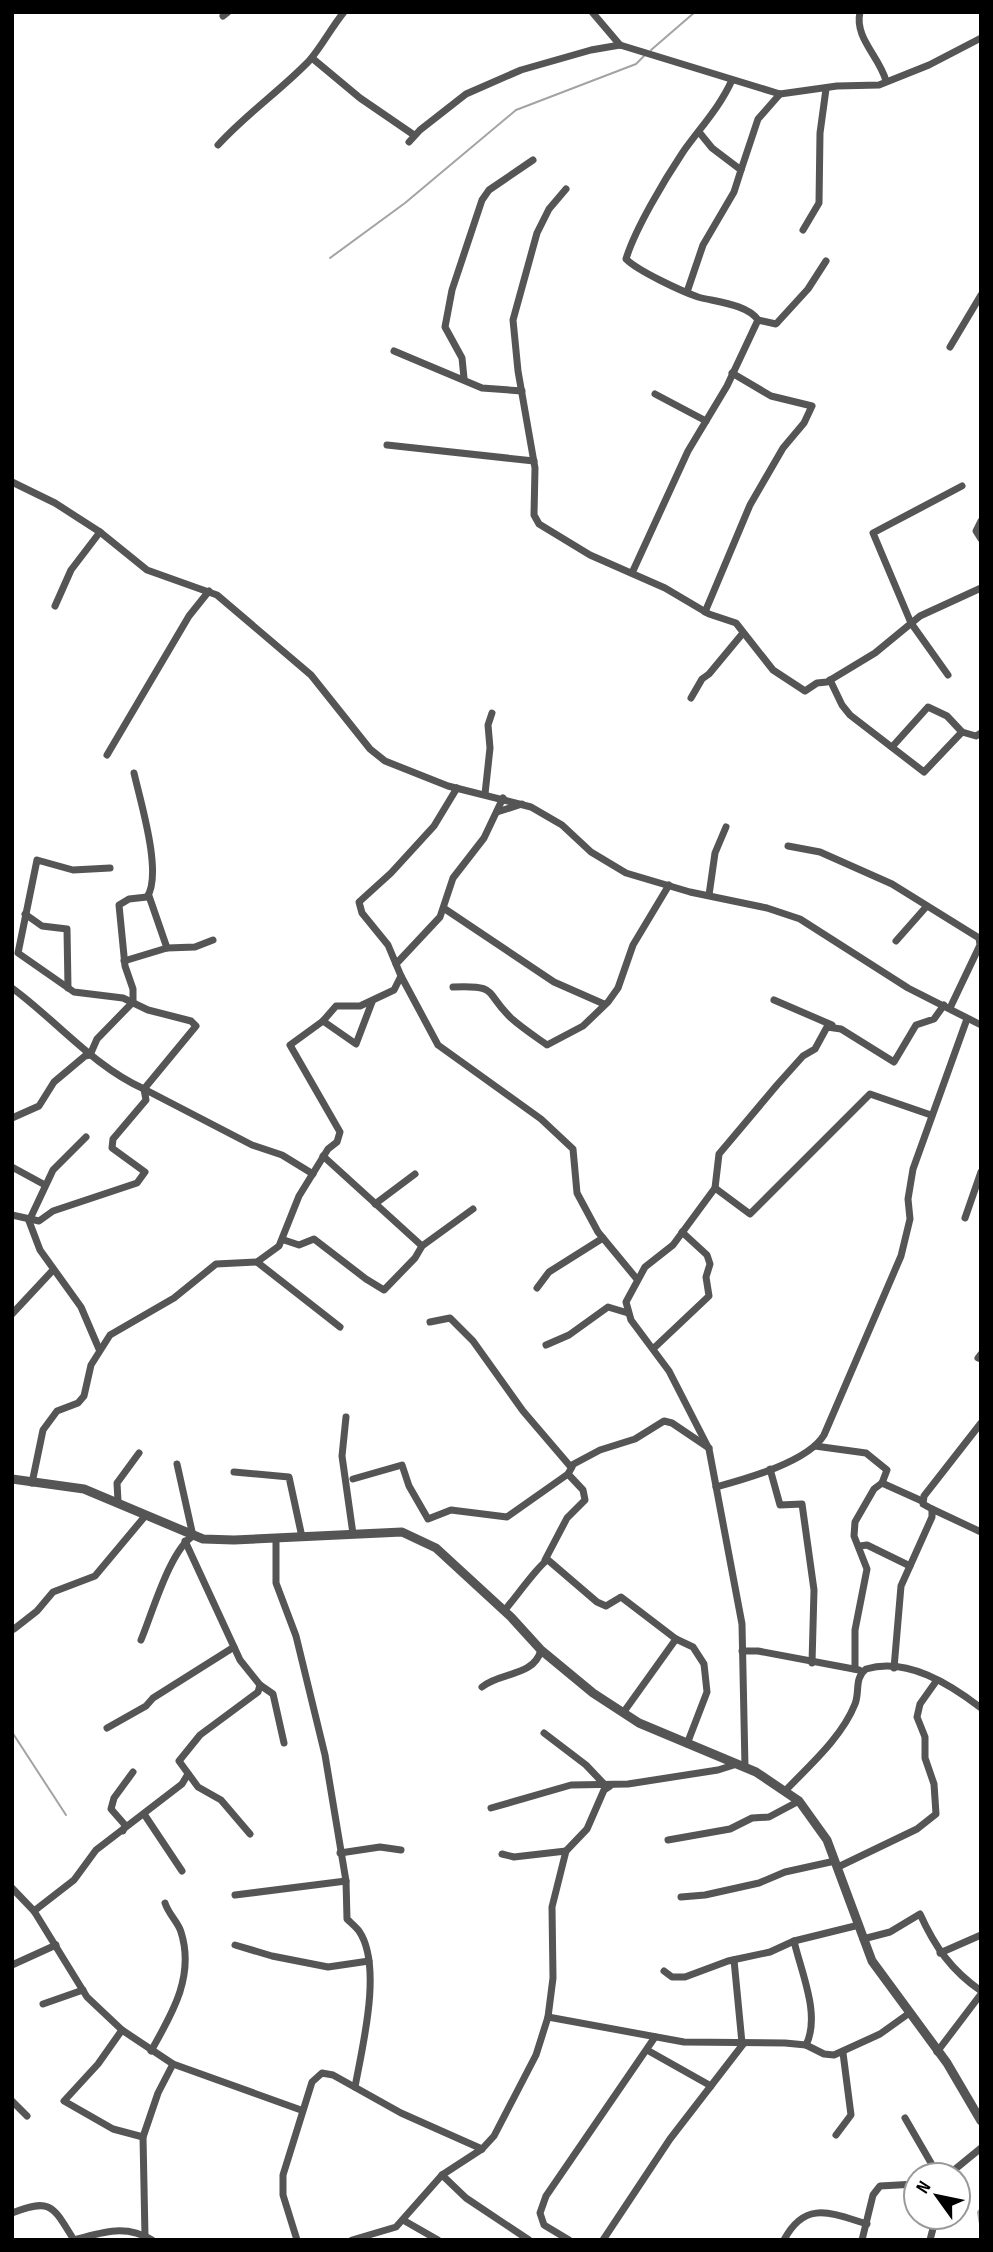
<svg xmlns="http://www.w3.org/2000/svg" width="993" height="2252" viewBox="0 0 993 2252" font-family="'Sofia Sans Condensed',sans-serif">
  <rect width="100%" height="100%" fill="#fff"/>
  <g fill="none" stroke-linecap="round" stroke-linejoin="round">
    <!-- stream -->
    <g stroke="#a3a3a3" stroke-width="2">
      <path d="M651,50l44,-38"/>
      <path d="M330,258l75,-55 111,-93 120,-46 8,-8"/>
      <path d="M12,1732l54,83"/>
      <path d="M981,2208l-3,4 3,18"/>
    </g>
    <!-- minor -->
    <g stroke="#555" stroke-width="7">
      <path d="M592,12l28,33"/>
      <path d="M860,12c-6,26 20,45 26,69"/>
      <path d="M223,16l5,-4"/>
      <path d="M312,58l48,40 54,37"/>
      <path d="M409,142l11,-12 46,-36 55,-24 70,-20 29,-5 160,49 57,-8 42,-1 50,-20 52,-27"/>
      <path d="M218,145c28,-31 62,-54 91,-84 13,-15 22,-33 35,-49"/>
      <path d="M741,170l17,-51 22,-25"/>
      <path d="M566,189l-17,20 -12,24 -24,87 5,51 17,97 -1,47 5,9 51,31 75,33 44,26 27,9 37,47 32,21 12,-8 10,-1 48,-29 45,-37 61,-28"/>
      <path d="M803,230l16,-27 1,-70 6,-44"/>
      <path d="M687,292l16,-47 31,-53 7,-22 -29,-22 -13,-16"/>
      <path d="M758,320l18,4 32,-35 18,-28"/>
      <path d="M950,347l31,-52"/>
      <path d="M394,351l88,37 40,3"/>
      <path d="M464,378l-2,-20 -17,-31 7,-37 30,-90 7,-10 44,-30"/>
      <path d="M655,394l51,27"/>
      <path d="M387,445l147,16"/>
      <path d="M12,482l43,21 45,29 47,38 70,25 94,80 59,74 15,12 63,25 83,21 31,18 29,27 35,21 64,19 77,16 33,11 108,69 73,37"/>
      <path d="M981,521l-5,10 5,8"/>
      <path d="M632,573l56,-122 39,-65 31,-66c-11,-16 -42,-18 -60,-23 -17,-6 -60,-26 -72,-38 9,-30 39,-80 57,-107 17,-24 37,-45 49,-72"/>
      <path d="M55,606l16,-36 29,-38"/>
      <path d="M705,612l45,-107 33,-57 21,-25 8,-17 -41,-10 -39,-23"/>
      <path d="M948,675l-37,-52 -38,-90 89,-47"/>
      <path d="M830,680l12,25 8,10 74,57 38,-40 14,4 5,-3"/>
      <path d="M691,698l11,-19 7,-5 34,-41"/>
      <path d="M892,747l36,-40 19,9 15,16"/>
      <path d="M107,755l82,-139 20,-25"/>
      <path d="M485,794l5,-46 -2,-23 4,-12"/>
      <path d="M497,812l25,-8"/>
      <path d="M788,846l32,6 72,32 87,54 1,7 -30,63"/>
      <path d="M709,895l6,-42 11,-26"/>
      <path d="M149,896l18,52"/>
      <path d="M445,909l109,73 50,22"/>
      <path d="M25,914l17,12 25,3 1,59"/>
      <path d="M896,941l30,-34"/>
      <path d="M124,961l43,-13 28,-1 18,-7"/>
      <path d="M396,964l-8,-19 -26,-32 -3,-11 32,-29 43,-47 23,-38"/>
      <path d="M401,976l37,69 103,74 32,30 4,44 21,39 38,46"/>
      <path d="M453,987c46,-2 31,5 58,31 11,10 25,19 36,27l36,-19 25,-24 10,-14 15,-43 36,-60"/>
      <path d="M12,988c45,33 81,78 132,101l52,-63 -5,-5 -43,-11 -25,-12 -49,-6 -56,-39 19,-93 36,10 37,-2"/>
      <path d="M774,1000l58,25"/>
      <path d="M323,1021l33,23 16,-42"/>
      <path d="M12,1118l27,-12 15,-24 31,-26 5,-1 7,-16 36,-37v-13l-8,-23 -6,-61 10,-6 18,-2c16,-23 -7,-97 -13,-124"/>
      <path d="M86,1137l-33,33 -24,51 11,29 41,57 18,42"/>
      <path d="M323,1156l99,90"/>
      <path d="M12,1167l33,18"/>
      <path d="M715,1188l35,26 120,-120 61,21"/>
      <path d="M375,1204l40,-30"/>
      <path d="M12,1215l27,6 14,-10 84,-28 8,-11 -33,-24 1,-9 33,-39 -2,-11 108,56 30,10 31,19"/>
      <path d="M965,1218l16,-46"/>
      <path d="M284,1240l15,5 15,-6 52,40 18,11 31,-32 7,-12 51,-37"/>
      <path d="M257,1262l83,65"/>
      <path d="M537,1288l12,-16 54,-34"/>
      <path d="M12,1314l41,-44"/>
      <path d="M430,1322l20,-4 23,23 50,70 47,55 30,-16 35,-11 29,-18 8,2 37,25"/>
      <path d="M546,1345l23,-10 39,-28 20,6"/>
      <path d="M654,1348l55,-52 -3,-19 4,-13 -3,-9 -25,-23"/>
      <path d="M981,1354l-3,4 3,1"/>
      <path d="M346,1417l-4,39 11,78"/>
      <path d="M815,1446l51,7 21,17 -5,13 -8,6 -19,33 -1,14 13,33 -12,61v39"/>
      <path d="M770,1469l10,36 22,-1 12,86 -2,73"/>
      <path d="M234,1472l55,5 13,60"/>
      <path d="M353,1479l49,-14 7,21 19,33 23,-9 56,7 61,-43 4,-7"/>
      <path d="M32,1483l11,-53 14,-19 21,-8 6,-7 7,-31 19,-30 64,-37 42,-34 41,-2 22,-16 20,-50 29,-47 9,-7 3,-10 -50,-87 33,-24 13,-15h24l34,-16 7,-14 -5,-12 44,-47 13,-39 31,-40 19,-40"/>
      <path d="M882,1483l40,18"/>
      <path d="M716,1487c29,-8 92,-25 108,-52l77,-179 9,-37 -2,-20 5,-30 54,-150"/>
      <path d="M118,1501l-1,-18 22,-30"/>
      <path d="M932,1509l-9,-5 1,-8 57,-73"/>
      <path d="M276,1538v45l20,53 29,119 21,126 1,38c4,4 9,8 12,12 24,35 3,117 -4,156"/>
      <path d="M185,1541l55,119 20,25 13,9 11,49"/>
      <path d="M860,1546l7,-1 43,21"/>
      <path d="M545,1560l22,-42 18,-18 -2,-10 -15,-16"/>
      <path d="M504,1611c9,-10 37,-49 44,-51l49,42 9,4 15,-9 55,42 17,8 11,17 3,28 -20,52"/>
      <path d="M14,1629l23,-18 16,-19 42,-16 51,-61"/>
      <path d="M141,1640c11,-26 29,-90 52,-104l-16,-72"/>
      <path d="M742,1651h16l101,19"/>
      <path d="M894,1668l7,-82 31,-69v-8l49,23"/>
      <path d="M482,1687c17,-15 52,-10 59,-37"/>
      <path d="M623,1713l53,-74"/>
      <path d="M107,1728l39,-22 7,-8 81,-51"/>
      <path d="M544,1733l42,32 18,19"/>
      <path d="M745,1767l-3,-143 -33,-175 -40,-78 -38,-51 -5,-18 19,-35 28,-22 42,-57 4,-34 58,-69 26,-29 12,-7 12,-22 14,2 53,33 22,-37 18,-6 10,-14"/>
      <path d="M786,1790c24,-25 56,-53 69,-86 5,-12 -1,-26 11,-35 41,-12 84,15 115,39"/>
      <path d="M491,1808l80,-23 57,-1 90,-14 19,-6"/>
      <path d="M144,1814l38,57"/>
      <path d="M123,1831l2,-6 -14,-16 3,-11 19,-26"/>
      <path d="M250,1834l-29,-34 -23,-13 -19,-26 21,-26 58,-43 2,-7"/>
      <path d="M668,1840l62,-11 22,-11 17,-1 30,-16"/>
      <path d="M340,1853l40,-6 21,3"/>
      <path d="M502,1854l12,3 52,-6"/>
      <path d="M838,1867l79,-38 19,-15 -2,-30 -9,-26v-21l-8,-20 3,-13 17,-24"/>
      <path d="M12,1888l22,23 53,86 35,33 51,34 128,46"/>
      <path d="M235,1895l111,-14"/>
      <path d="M681,1897l24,-2 54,-12 26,-11 50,-11"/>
      <path d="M34,1911l40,-31 22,-30 86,-66 6,-10"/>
      <path d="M863,1939l27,-7 30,-18c15,33 31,56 61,77"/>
      <path d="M794,1941c7,31 27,74 12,104"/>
      <path d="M235,1945l37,11 56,11 41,-6"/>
      <path d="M940,1953l41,-18"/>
      <path d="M734,1960l8,83"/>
      <path d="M12,1965l44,-20"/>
      <path d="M664,1971l8,6h13l43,-16 42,-9 24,-11 65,-16"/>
      <path d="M43,2004l40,-14"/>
      <path d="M548,2017l136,25 101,1 21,2 18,9 10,1 46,-21 28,-20"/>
      <path d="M122,2030l-24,34 -34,37 49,28 30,8"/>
      <path d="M647,2050l64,36"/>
      <path d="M151,2051c21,-37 44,-75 30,-119 -3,-10 -12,-17 -16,-29"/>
      <path d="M937,2052l44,-58"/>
      <path d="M12,2101l15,15"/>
      <path d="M905,2118l33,57"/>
      <path d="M836,2135l15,-20 -8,-62"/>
      <path d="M442,2175l24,23 63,42"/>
      <path d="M948,2175l33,-27"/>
      <path d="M12,2213c40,-16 41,-6 62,27"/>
      <path d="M403,2220l35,20"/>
      <path d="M145,2236l-2,-99 15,-44 15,-29"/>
      <path d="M74,2240c28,-8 52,-16 78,0"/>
      <path d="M297,2240l-14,-45v-20l29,-93 10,-9 11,2 68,38 81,36"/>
      <path d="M352,2240l44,-13 46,-52 40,-26 12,-13 42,-81 12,-38 5,-39 -1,-71 14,-56 21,-22 17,-39 6,-4"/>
      <path d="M569,2240l-25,-15 -4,-12 6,-17 109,-159"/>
      <path d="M603,2240l67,-101 74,-96"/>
      <path d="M784,2240c21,-40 47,-27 83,-16"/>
      <path d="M862,2240l11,-45 7,-9 36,-2"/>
      <path d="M930,2240l6,-23"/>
    </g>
    <!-- tertiary -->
    <path stroke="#555" stroke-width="9" d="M12,1479l72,10 119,50 31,1 168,-8 34,16 75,69 30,33 52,43 46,30 117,49 43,29 28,39 45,121 75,102 34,58"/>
  </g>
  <!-- border -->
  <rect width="993" height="2252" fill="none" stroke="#000000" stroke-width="28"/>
  <!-- north arrow -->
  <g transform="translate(937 2196) rotate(303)"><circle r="33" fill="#ffffff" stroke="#999999" stroke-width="2"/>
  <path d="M0-5L12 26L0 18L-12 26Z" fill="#000000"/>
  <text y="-10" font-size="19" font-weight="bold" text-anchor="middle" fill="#000000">N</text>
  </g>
</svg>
